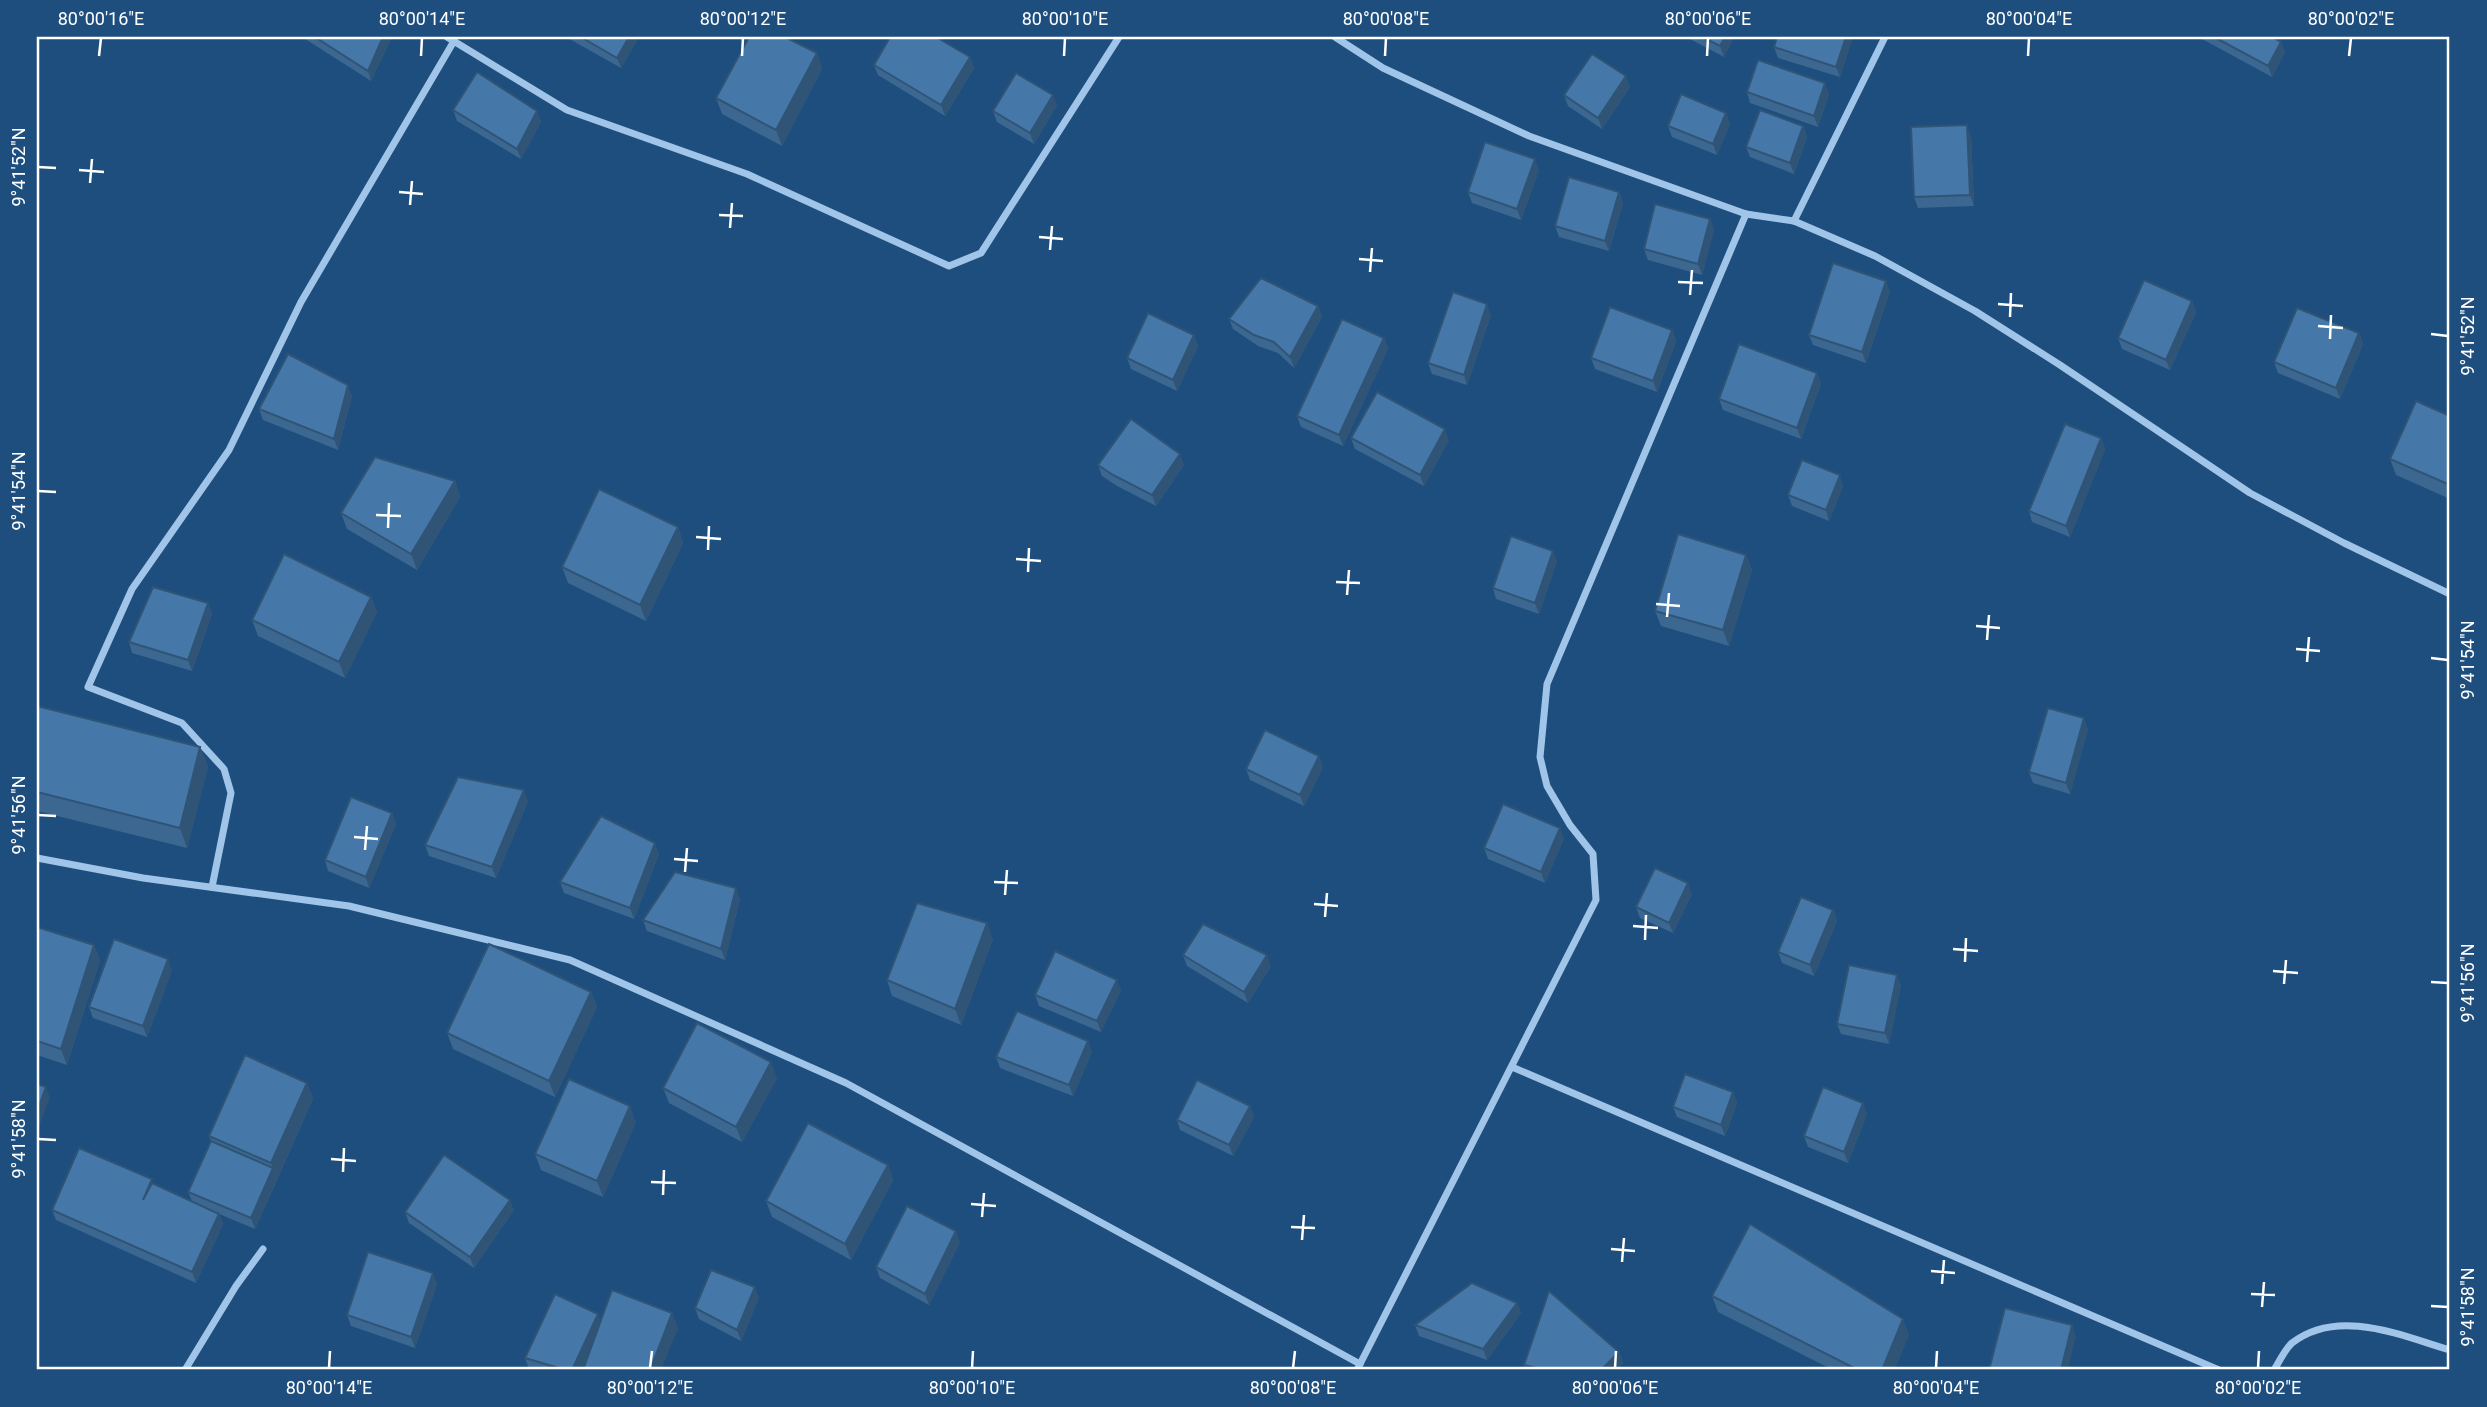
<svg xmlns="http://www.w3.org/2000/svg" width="2487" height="1407" viewBox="0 0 2487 1407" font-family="Roboto,sans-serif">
  <rect width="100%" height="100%" fill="#1d4e7e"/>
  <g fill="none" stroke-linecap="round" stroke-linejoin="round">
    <!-- street -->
    <g stroke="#a0c5e8" stroke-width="7">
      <path d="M447,37l120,73 180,64 202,92 32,-13 138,-216"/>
      <path d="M1335,37l48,31 146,68 217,78 48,7 81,35 100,55 85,54 190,128 94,50 106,51"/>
      <path d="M1794,221l91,-184"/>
      <path d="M37,858l106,20 206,28 221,54 276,123 514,281"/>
      <path d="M212,887l19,-94 -7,-24 -42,-46 -94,-36 44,-98 97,-139 72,-148 153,-261"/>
      <path d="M1512,1067l707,303"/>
      <path d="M185,1370l51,-84 27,-37"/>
      <path d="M1357,1370l239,-470 -3,-46 -23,-29 -23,-39 -7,-29 7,-73 199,-470"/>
      <path d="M2274,1370c5,-8 11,-21 18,-27 46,-36 110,-7 158,7"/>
    </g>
  </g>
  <!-- wall -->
  <g fill="#3b6790">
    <path d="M302,37h90l-21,44z"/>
    <path d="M566,37h73l-18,31z"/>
    <path d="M1686,37h48l-10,20z"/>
    <path d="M1853,37l-13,40 -62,-19 -4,-11z"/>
    <path d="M2201,37h71l9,5 4,10 -13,25 -70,-38z"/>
    <path d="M817,53l5,16 -40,77 -60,-32 -6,-16z"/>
    <path d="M970,57l4,11 -29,48 -67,-41 -4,-10z"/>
    <path d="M1630,87l-28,42 -34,-23 -4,-11z"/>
    <path d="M1747,92l82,2 -11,33 -68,-24z"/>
    <path d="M1057,105l-23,39 -37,-22 -4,-11z"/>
    <path d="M453,110l84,1 4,11 -20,37 -64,-38z"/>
    <path d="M1726,113l4,11 -13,31 -45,-18 -4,-11z"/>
    <path d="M1803,126l4,11 -13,37 -44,-17 -4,-10z"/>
    <path d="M1971,136l3,70 -56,2 -4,-11z"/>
    <path d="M1539,170l-18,50 -49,-17 -4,-11z"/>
    <path d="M1619,192l4,11 -14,48 -50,-14 -4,-11z"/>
    <path d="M1710,219l4,11 -12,45 -54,-15 -4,-11z"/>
    <path d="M1890,291l-24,72 -53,-18 -4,-10z"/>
    <path d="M2192,301l4,11 -26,58 -48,-21 -4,-11z"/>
    <path d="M1318,306l4,11 -28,51 -16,-15 -20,-7 -25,-17 -4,-10z"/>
    <path d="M1491,315l-24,70 -35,-11 -4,-11z"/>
    <path d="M1672,330l4,11 -19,51 -62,-23 -4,-11z"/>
    <path d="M2359,333l4,11 -23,55 -62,-26 -4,-11z"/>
    <path d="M1194,335l4,11 -21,45 -46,-22 -4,-11z"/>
    <path d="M1384,338l4,11 -45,97 -42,-19 -4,-11z"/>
    <path d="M1817,373l4,11 -20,55 -78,-29 -4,-11z"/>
    <path d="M352,396l-14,54 -75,-30 -4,-11z"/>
    <path d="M2450,416v83l-54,-24 -6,-16z"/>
    <path d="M1351,438l98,2 -25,46 -69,-37z"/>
    <path d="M2101,438l4,11 -35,88 -38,-15 -3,-11z"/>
    <path d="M1098,465h86l-28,41 -39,-20 -15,-10z"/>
    <path d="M455,481l5,16 -43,73 -70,-41 -6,-16z"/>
    <path d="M1843,486l-14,35 -37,-15 -4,-11z"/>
    <path d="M678,527l5,16 -37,78 -78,-38 -6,-16z"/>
    <path d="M1746,555l6,15 -23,76 -68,-20 -6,-15z"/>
    <path d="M1557,561l-18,53 -43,-15 -3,-11z"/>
    <path d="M371,597l6,15 -32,66 -87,-42 -6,-16z"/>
    <path d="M208,603l4,11 -20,57 -60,-18 -3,-11z"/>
    <path d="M37,706l163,41 8,20 -21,81 -150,-37z"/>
    <path d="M2088,729l-18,65 -37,-11 -4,-11z"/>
    <path d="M1323,767l-19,39 -54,-26 -4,-11z"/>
    <path d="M528,801l-32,77 -67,-22 -4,-11z"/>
    <path d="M392,813l4,11 -27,64 -41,-17 -3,-11z"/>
    <path d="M1564,838l-19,45 -57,-24 -4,-11z"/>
    <path d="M659,854l-25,65 -70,-26 -4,-11z"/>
    <path d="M1692,894l-19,39 -33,-15 -4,-11z"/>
    <path d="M740,899l-15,61 -78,-29 -4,-11z"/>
    <path d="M1833,910l4,11 -23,55 -32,-13 -4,-11z"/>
    <path d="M37,927l57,18 6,16 -33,104 -30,-10z"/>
    <path d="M993,939l-32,86 -69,-29 -5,-16z"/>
    <path d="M1183,955l88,11 -23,37 -61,-37z"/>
    <path d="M172,970l-25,67 -54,-19 -4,-11z"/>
    <path d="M1901,985l-12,59 -48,-10 -4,-10z"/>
    <path d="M1121,990l-20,42 -62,-26 -4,-11z"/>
    <path d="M591,992l6,15 -42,90 -102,-48 -6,-16z"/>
    <path d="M1092,1052l-19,44 -73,-28 -4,-11z"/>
    <path d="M777,1078l-35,64 -73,-39 -6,-15z"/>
    <path d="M307,1083l6,16 -58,130 -36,-15 4,10 -27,59 -140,-63 -4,-10 101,-26 39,17 -4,-9 23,-51 -2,-5z"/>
    <path d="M1733,1092l4,11 -12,33 -48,-19 -4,-10z"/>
    <path d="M1250,1106l4,11 -21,39 -53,-26 -3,-10z"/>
    <path d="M1867,1114l-19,49 -40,-16 -4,-11z"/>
    <path d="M636,1122l-33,75 -62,-27 -6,-16z"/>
    <path d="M888,1165l5,15 -42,80 -79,-43 -6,-16z"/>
    <path d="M514,1210l-40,58 -65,-45 -4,-11z"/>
    <path d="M960,1242l-31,63 -49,-27 -4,-11z"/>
    <path d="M437,1284l-22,64 -64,-22 -4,-11z"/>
    <path d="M1712,1296l197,39 -15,35h-61l-115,-58z"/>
    <path d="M759,1298l-18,43 -42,-22 -4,-11z"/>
    <path d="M1517,1303l4,10 -34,47 -68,-24 -4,-11z"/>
    <path d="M672,1313l6,16 -87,20 -10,21h-47l-5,-1 -4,-11 76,-37z"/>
    <path d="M1619,1352l4,11 -8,7h-89l-2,-5z"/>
  </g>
  <!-- shaded-wall -->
  <g fill="#305476">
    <path d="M383,37h9l-21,44 -3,-10z"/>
    <path d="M629,37h10l-18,31 -4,-10z"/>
    <path d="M1725,37h9l-10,20 -4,-11z"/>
    <path d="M1846,37h7l-13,40 -4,-10z"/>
    <path d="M2281,42l4,10 -13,25 -4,-11z"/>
    <path d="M817,53l5,16 -40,77 -6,-16z"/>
    <path d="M970,57l4,11 -29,48 -4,-11z"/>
    <path d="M1626,76l4,11 -28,42 -4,-11z"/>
    <path d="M1825,83l4,11 -11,33 -4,-11z"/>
    <path d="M1053,95l4,10 -23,39 -4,-11z"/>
    <path d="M537,111l4,11 -20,37 -4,-10z"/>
    <path d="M1726,113l4,11 -13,31 -4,-11z"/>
    <path d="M1967,125l4,11 3,70 -4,-11z"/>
    <path d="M1803,126l4,11 -13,37 -4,-11z"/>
    <path d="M1535,159l4,11 -18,50 -4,-11z"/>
    <path d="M1619,192l4,11 -14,48 -4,-10z"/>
    <path d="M1710,219l4,11 -12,45 -4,-11z"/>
    <path d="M1886,281l4,10 -24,72 -4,-11z"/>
    <path d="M2192,301l4,11 -26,58 -4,-10z"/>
    <path d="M1487,304l4,11 -24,70 -3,-10z"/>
    <path d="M1318,306l4,11 -28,51 -4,-11z"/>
    <path d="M1672,330l4,11 -19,51 -4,-11z"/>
    <path d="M2359,333l4,11 -23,55 -4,-11z"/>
    <path d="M1194,335l4,11 -21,45 -4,-11z"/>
    <path d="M1384,338l4,11 -45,97 -4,-11z"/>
    <path d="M1817,373l4,11 -20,55 -4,-11z"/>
    <path d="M348,385l4,11 -14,54 -4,-11z"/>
    <path d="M1445,429l4,11 -25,46 -4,-11z"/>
    <path d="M2101,438l4,11 -35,88 -4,-11z"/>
    <path d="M1180,454l4,11 -28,41 -4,-11z"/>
    <path d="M1840,475l3,11 -14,35 -3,-11z"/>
    <path d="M455,481l5,16 -43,73 -6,-16z"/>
    <path d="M678,527l5,16 -37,78 -6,-16z"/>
    <path d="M1553,551l4,10 -18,53 -4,-11z"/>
    <path d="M1746,555l6,15 -23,76 -6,-16z"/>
    <path d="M371,597l6,15 -32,66 -6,-16z"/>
    <path d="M208,603l4,11 -20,57 -4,-11z"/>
    <path d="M2084,718l4,11 -18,65 -4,-11z"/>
    <path d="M200,747l8,20 -21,81 -7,-20z"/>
    <path d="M1319,756l4,11 -19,39 -4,-11z"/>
    <path d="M524,790l4,11 -32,77 -4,-11z"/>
    <path d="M392,813l4,11 -27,64 -3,-11z"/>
    <path d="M1560,828l4,10 -19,45 -4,-11z"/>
    <path d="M655,843l4,11 -25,65 -4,-11z"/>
    <path d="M1688,883l4,11 -19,39 -4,-10z"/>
    <path d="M736,888l4,11 -15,61 -4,-11z"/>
    <path d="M1833,910l4,11 -23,55 -4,-11z"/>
    <path d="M987,923l6,16 -32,86 -6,-16z"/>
    <path d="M94,945l6,16 -33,104 -6,-16z"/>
    <path d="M1267,955l4,11 -23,37 -4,-11z"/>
    <path d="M168,959l4,11 -25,67 -4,-11z"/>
    <path d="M1897,975l4,10 -12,59 -4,-11z"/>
    <path d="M1117,980l4,10 -20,42 -4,-11z"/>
    <path d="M591,992l6,15 -42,90 -6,-16z"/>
    <path d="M1088,1041l4,11 -19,44 -4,-11z"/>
    <path d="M771,1062l6,16 -35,64 -6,-15z"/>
    <path d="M307,1083l6,16 -36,80 -6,-16z"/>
    <path d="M46,1087l4,11 -13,34v-21z"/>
    <path d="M1733,1092l4,11 -12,33 -4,-11z"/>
    <path d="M1863,1103l4,11 -19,49 -4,-11z"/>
    <path d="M630,1106l6,16 -33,75 -6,-16z"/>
    <path d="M1250,1106l4,11 -21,39 -4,-11z"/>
    <path d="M888,1165l5,15 -42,80 -6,-16z"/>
    <path d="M273,1168l4,11 -22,50 -4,-11z"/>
    <path d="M510,1200l4,10 -40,58 -4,-11z"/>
    <path d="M219,1214l4,10 -27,59 -4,-11z"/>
    <path d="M956,1231l4,11 -31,63 -4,-11z"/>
    <path d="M433,1273l4,11 -22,64 -4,-11z"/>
    <path d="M755,1287l4,11 -18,43 -4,-11z"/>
    <path d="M1517,1303l4,10 -34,47 -4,-11z"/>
    <path d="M672,1313l6,16 -17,41h-11z"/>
    <path d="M598,1314l4,10 -21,46h-9z"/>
    <path d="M1903,1319l6,16 -15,35h-12z"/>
    <path d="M2072,1325l4,11 -8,34h-7z"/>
    <path d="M1619,1352l4,11 -8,7h-14z"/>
  </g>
  <!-- building -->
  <g fill="#4578a8" stroke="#305476" stroke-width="2">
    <path d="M315,37h68l-15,34z"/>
    <path d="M581,37h48l-12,21z"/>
    <path d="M749,37h36l32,16 -41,77 -60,-32z"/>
    <path d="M890,37h46l34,20 -29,48 -67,-40z"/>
    <path d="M1702,37h23l-5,9z"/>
    <path d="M1777,37h69l-10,30 -62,-20z"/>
    <path d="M2214,37h58l9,5 -13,24z"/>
    <path d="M1592,54l34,22 -28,42 -34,-23z"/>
    <path d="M1758,60l67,23 -11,33 -67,-24z"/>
    <path d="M477,72l60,39 -20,38 -64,-39z"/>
    <path d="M1016,73l37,22 -23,38 -37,-22z"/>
    <path d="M1681,94l45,19 -13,31 -45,-18z"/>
    <path d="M1760,110l43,16 -13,37 -44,-16z"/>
    <path d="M1967,125l3,70 -56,2 -3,-70z"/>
    <path d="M1485,142l50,17 -18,50 -49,-17z"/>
    <path d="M1569,177l50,15 -14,49 -50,-15z"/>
    <path d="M1655,204l55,15 -12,45 -54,-15z"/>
    <path d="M1833,263l53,18 -24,71 -53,-17z"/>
    <path d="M1261,278l57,28 -28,51 -16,-15 -20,-7 -25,-16z"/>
    <path d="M2144,280l48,21 -26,59 -48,-22z"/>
    <path d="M1453,292l34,12 -23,71 -36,-12z"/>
    <path d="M1610,307l62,23 -19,51 -62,-23z"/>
    <path d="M2297,308l62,25 -23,55 -62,-26z"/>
    <path d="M1148,313l46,22 -21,45 -46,-22z"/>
    <path d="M1342,319l42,19 -45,97 -42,-19z"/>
    <path d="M1739,344l78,29 -20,55 -78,-29z"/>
    <path d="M288,354l60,31 -14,54 -75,-30z"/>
    <path d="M1377,392l68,37 -25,46 -69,-37z"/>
    <path d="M2416,401l34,15v69l-60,-26z"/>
    <path d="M1131,419l49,35 -28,41 -39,-20 -15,-10z"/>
    <path d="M2065,424l36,14 -35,88 -37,-15z"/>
    <path d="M375,457l80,24 -44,73 -70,-41z"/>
    <path d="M1802,460l38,15 -14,35 -38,-15z"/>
    <path d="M599,489l79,38 -38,78 -78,-38z"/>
    <path d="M1678,534l68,21 -23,75 -68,-19z"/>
    <path d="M1511,536l42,15 -18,52 -42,-15z"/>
    <path d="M284,554l87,43 -32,65 -87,-42z"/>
    <path d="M153,587l55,16 -20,57 -59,-18z"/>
    <path d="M37,706l163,41 -20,81 -143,-36z"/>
    <path d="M2048,708l36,10 -18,65 -37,-11z"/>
    <path d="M1265,730l54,26 -19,39 -54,-26z"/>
    <path d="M458,777l66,13 -32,77 -67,-22z"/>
    <path d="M351,797l41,16 -26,64 -41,-17z"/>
    <path d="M1503,804l57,24 -19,44 -57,-24z"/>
    <path d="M601,816l54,27 -25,65 -70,-26z"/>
    <path d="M1655,868l33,15 -19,40 -33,-16z"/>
    <path d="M675,872l61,16 -15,61 -78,-29z"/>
    <path d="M1801,897l32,13 -23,55 -32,-13z"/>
    <path d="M917,903l70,20 -32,86 -68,-29z"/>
    <path d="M1203,924l64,31 -23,37 -61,-37z"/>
    <path d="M37,927l57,18 -33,104 -24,-8z"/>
    <path d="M114,939l54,20 -25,67 -54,-19z"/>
    <path d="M489,944l102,48 -42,89 -102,-48z"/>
    <path d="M1055,951l62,29 -20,41 -62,-26z"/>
    <path d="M1849,965l48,10 -12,58 -48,-9z"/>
    <path d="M1017,1011l71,30 -19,44 -73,-28z"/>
    <path d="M697,1023l74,39 -35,65 -73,-39z"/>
    <path d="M245,1055l62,28 -36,80 -62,-27z"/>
    <path d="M1685,1074l48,18 -12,33 -48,-18z"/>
    <path d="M569,1079l61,27 -33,75 -62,-27z"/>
    <path d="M1197,1080l53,26 -21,39 -52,-25z"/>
    <path d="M37,1084l9,3 -9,24z"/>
    <path d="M1823,1087l40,16 -19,49 -40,-16z"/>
    <path d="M808,1123l80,42 -43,79 -79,-43z"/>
    <path d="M211,1141l62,27 -22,50 -63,-26z"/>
    <path d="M79,1148l73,31 -9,21 9,-17 67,31 -27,58 -140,-62z"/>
    <path d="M444,1155l66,45 -40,57 -65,-45z"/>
    <path d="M907,1206l49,25 -31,63 -49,-27z"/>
    <path d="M1750,1224l153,95 -21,51h-24l-146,-74z"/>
    <path d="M368,1252l65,21 -22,64 -64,-22z"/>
    <path d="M711,1270l44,17 -18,43 -42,-22z"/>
    <path d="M1472,1283l45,20 -34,46 -68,-24z"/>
    <path d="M612,1290l60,23 -22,57h-67z"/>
    <path d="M1549,1291l70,61 -18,18h-56l-21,-5z"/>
    <path d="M555,1294l43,20 -26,56h-6l-41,-12z"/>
    <path d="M2005,1308l67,17 -11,45h-72z"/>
    <path d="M2434,1367l7,3h-12z"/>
  </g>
  <!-- ticks -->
  <path fill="none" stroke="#fff" stroke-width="2.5" d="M99,56l2,-18M421,56l1,-18M742,56l1,-18M1064,56l1,-18M1385,56l1,-18M1707,56l1,-18M2028,56l1,-18M2349,56l2,-18M38,167l18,1M79,170l25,2M90,183l2,-24M399,192l24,2M410,205l2,-24M719,215l24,1M730,228l2,-25M1039,237l24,2M1050,250l2,-24M1359,259l24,2M1370,272l2,-24M1678,282l25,1M1690,295l2,-25M1998,304l25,2M2010,317l1,-24M2318,326l25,2M2431,334l17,2M2330,339l1,-24M38,491l18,1M376,515l25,1M388,528l1,-25M696,537l25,2M708,550l1,-24M1016,559l25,2M1028,572l1,-24M1336,582l24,1M1347,595l2,-25M1656,604l24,2M1667,617l2,-24M1976,626l24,2M1987,640l2,-25M2296,649l24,2M2431,658l17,2M2307,662l2,-25M38,815l18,1M354,837l24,2M365,850l2,-24M674,859l24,2M685,872l2,-24M994,882l24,1M1005,895l2,-25M1314,904l24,2M1325,917l2,-24M1633,926l25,2M1645,940l1,-25M1953,949l25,2M1965,962l1,-24M2273,971l25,2M2431,982l17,1M2284,984l2,-24M38,1139l18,1M331,1159l25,2M343,1172l1,-24M651,1182l25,1M663,1195l1,-25M971,1204l25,2M982,1217l2,-24M1291,1227l24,1M1302,1240l2,-25M1611,1249l24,2M1622,1262l2,-24M1931,1271l24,2M1942,1284l2,-24M2251,1294l24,1M2431,1306l17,1M2262,1307l2,-25M329,1368l1,-17M650,1368l2,-17M972,1368l1,-17M1293,1368l2,-17M1615,1368l1,-17M1936,1368l1,-17M2258,1368l1,-17"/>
  <!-- border -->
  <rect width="2487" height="1407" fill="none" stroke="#1d4e7e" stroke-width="77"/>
  <rect x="38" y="38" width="2410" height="1330" fill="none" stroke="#fff" stroke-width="2.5"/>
  <g font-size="18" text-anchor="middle" fill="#fff">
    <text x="101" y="25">80°00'16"E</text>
    <text x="422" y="25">80°00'14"E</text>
    <text x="743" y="25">80°00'12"E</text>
    <text x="1065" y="25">80°00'10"E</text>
    <text x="1386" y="25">80°00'08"E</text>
    <text x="1708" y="25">80°00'06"E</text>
    <text x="2029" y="25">80°00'04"E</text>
    <text x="2351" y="25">80°00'02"E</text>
    <text transform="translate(19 167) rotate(-90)" y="6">9°41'52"N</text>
    <text transform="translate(2468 336) rotate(-90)" y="6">9°41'52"N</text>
    <text transform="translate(19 491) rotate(-90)" y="6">9°41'54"N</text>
    <text transform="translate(2468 660) rotate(-90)" y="6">9°41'54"N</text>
    <text transform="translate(19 815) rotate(-90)" y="6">9°41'56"N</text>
    <text transform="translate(2468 983) rotate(-90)" y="6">9°41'56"N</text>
    <text transform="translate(19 1139) rotate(-90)" y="6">9°41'58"N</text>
    <text transform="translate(2468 1307) rotate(-90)" y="6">9°41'58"N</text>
    <text x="329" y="1394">80°00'14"E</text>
    <text x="650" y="1394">80°00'12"E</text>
    <text x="972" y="1394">80°00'10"E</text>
    <text x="1293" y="1394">80°00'08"E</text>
    <text x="1615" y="1394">80°00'06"E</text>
    <text x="1936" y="1394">80°00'04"E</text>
    <text x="2258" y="1394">80°00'02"E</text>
  </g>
</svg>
